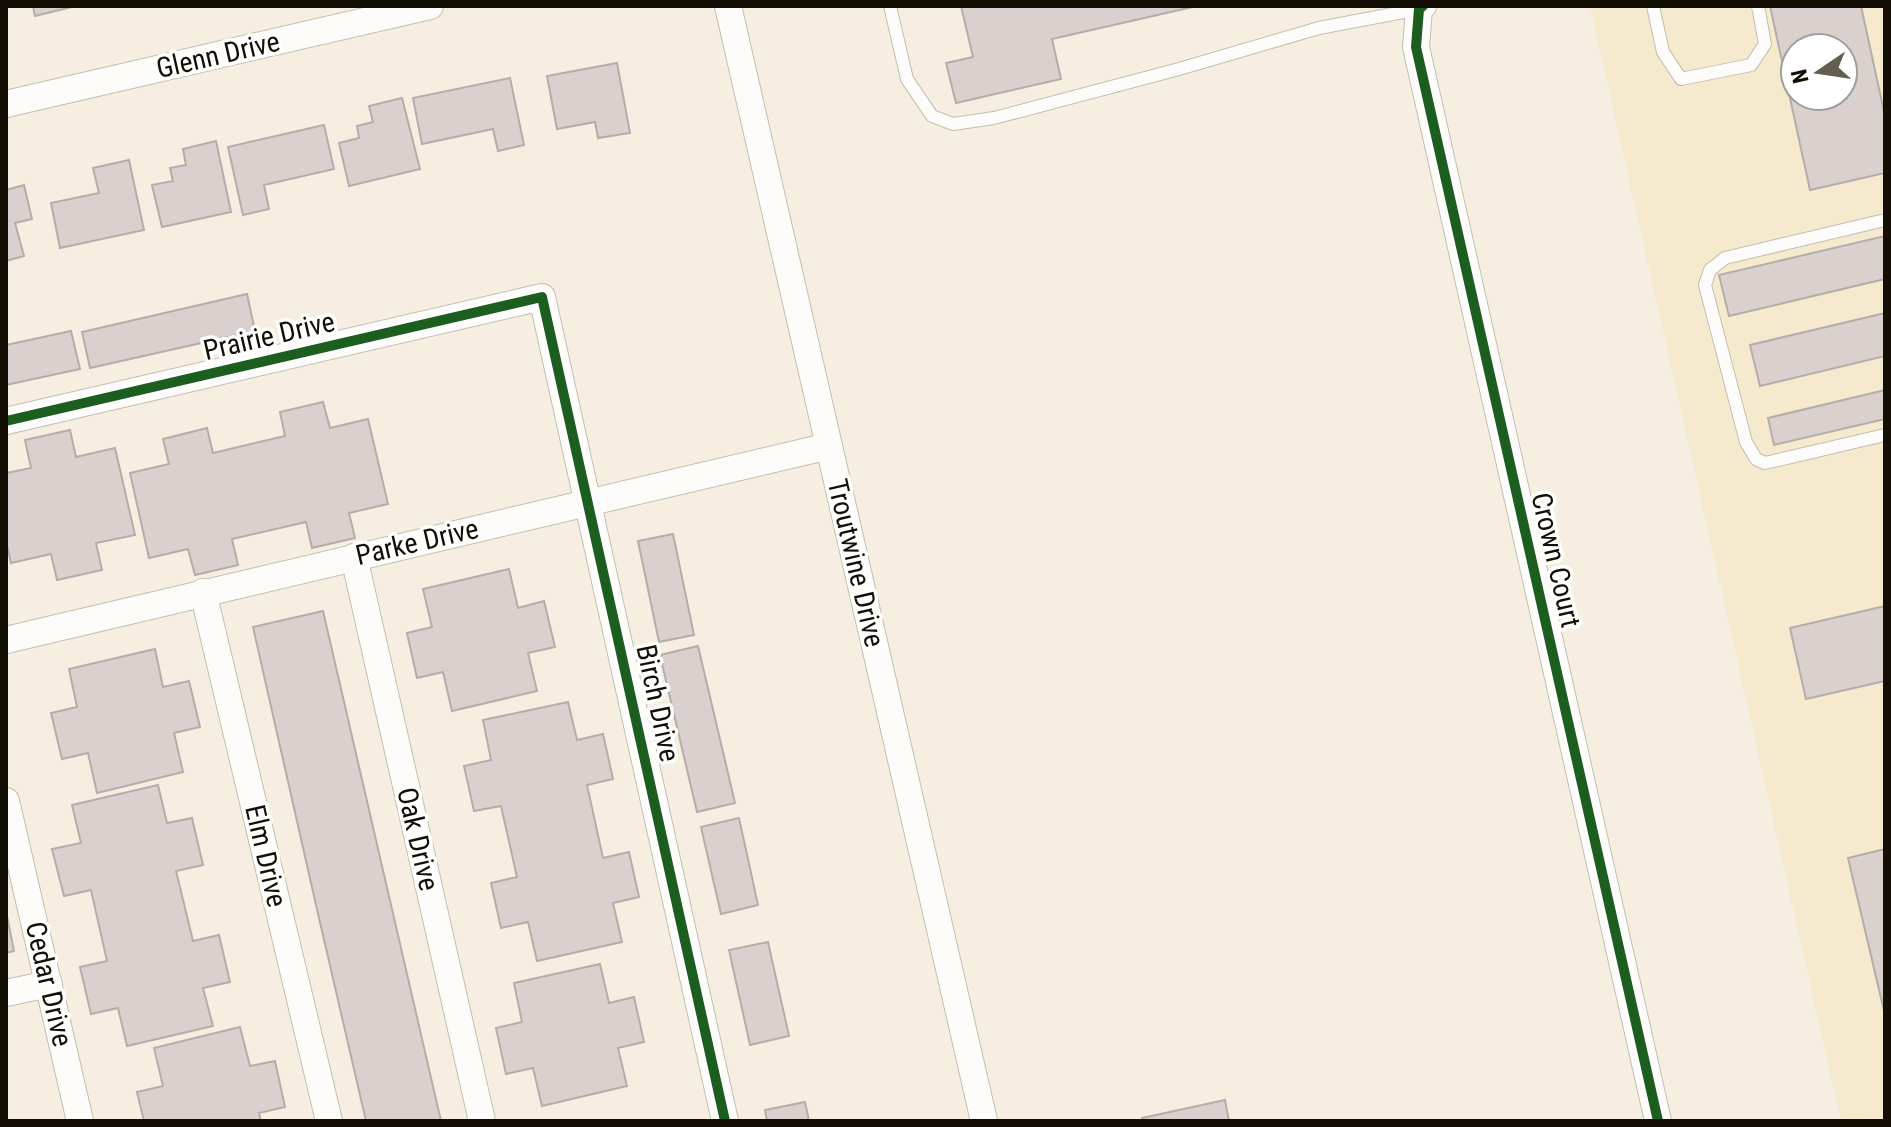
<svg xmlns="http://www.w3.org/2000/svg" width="1891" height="1127" viewBox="0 0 1891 1127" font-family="'Roboto Condensed',sans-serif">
  <rect width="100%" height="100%" fill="#f5eee1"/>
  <!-- built -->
  <path fill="#f5e9ce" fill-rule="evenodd" d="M1590,6h295v1115h-44zM1795,48h48v48h-48z"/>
  <!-- building -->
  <g fill="#dad1cf" stroke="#b6adab" stroke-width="2" fill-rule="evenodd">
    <path d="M33,6h39v1l-37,9z"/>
    <path d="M961,6h236l-145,33 9,40 -105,24 -10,-40 27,-6z"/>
    <path d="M1770,6h91l24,110v57l-75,17zM1795,48h48v48h-48z"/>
    <path d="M617,63l13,70 -32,5 -3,-16 -38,7 -10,-53z"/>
    <path d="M510,78l14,67 -26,6 -5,-22 -71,15 -9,-46z"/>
    <path d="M402,98l18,71 -71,17 -10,-43 20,-5 -2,-12 16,-4 -4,-16z"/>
    <path d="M324,125l10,44 -70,16 5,24 -26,6 -15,-68z"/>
    <path d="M216,141l15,71 -69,15 -10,-42 21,-4 -3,-13 16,-3 -3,-16z"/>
    <path d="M129,160l15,70 -84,18 -9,-45 48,-10 -6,-25z"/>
    <path d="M24,185l8,34 -17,4 9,33 -18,5v-71z"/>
    <path d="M1885,236v43l-156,37 -10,-41z"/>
    <path d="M247,294l8,37 -165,37 -8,-36z"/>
    <path d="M1885,313v43l-125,30 -10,-41z"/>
    <path d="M71,331l9,38 -74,16v-40z"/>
    <path d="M1885,390v29l-111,26 -6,-27z"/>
    <path d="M323,402l7,26 38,-9 20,85 -39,9 6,25 -43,10 -6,-26 -74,17 6,26 -43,10 -7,-26 -39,9 -19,-85 39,-9 -6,-25 44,-11 6,25 72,-17 -5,-24z"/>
    <path d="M70,430l6,27 39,-9 20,87 -39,8 6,27 -45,10 -6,-26 -40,9 -5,-22v-68l25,-5 -6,-28z"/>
    <path d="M673,534l21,101 -35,7 -21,-101z"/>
    <path d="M509,569l9,39 26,-7 11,46 -27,6 9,38 -85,20 -9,-39 -26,6 -10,-45 25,-6 -9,-38z"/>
    <path d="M1885,606v75l-79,18 -16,-71z"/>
    <path d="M323,611l118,510h-75l-50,-216 -63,-278z"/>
    <path d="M698,646l37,157 -38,9 -37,-157z"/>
    <path d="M155,649l8,38 26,-6 11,46 -26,6 9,39 -86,21 -9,-40 -26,6 -11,-46 26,-6 -8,-38z"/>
    <path d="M568,702l9,38 26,-6 10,45 -26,6 16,73 26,-6 10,45 -26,6 9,39 -85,19 -9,-39 -27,6 -10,-45 26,-6 -16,-71 -27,5 -10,-45 27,-6 -8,-40z"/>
    <path d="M158,785l9,38 25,-5 11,47 -27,6 17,70 26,-6 11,47 -27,6 10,38 -86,20 -9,-38 -27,6 -11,-47 27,-6 -16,-71 -27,6 -12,-47 29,-6 -9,-38z"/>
    <path d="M739,818l19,87 -37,9 -20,-87z"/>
    <path d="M1885,849v166l-37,-157z"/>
    <path d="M6,911l8,40 -8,2z"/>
    <path d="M768,942l21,94 -39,9 -21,-95z"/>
    <path d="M600,964l9,39 25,-6 10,45 -26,6 9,38 -85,20 -9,-38 -27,6 -10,-46 26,-6 -8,-39z"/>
    <path d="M240,1027l10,39 25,-5 10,46 -26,6 2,8h-117l-7,-29 26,-6 -9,-38z"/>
    <path d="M1225,1100l4,21h-86l-1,-3z"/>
    <path d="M805,1102l4,19h-42l-2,-11z"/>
  </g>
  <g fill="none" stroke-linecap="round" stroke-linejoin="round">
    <!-- lane casing -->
    <g stroke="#c4beb2" stroke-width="14">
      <g id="lane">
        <path d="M890,6l17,73 25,37 21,8 41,-6 185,-49 140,-41 100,-19"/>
        <path d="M1653,6l10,46 18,27 70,-14 14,-21 -7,-38"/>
        <path d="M1885,220l-160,38 -15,12 -5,15 41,157 10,17 9,4 120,-28"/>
      </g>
    </g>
    <!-- street casing -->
    <g stroke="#c4beb2" stroke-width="28">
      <g id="street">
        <path d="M728,6l256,1115"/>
        <path d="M1423,6l-4,3 -3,38 242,1074"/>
        <path d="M6,104l424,-98"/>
        <path d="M6,421l536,-124 183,824"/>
        <path d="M354,557l128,564"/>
        <path d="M203,592l126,529"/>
        <path d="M6,640l823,-194"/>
        <path d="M6,801l74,320"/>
        <path d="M6,993l43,-9"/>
      </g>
    </g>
    <!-- lane -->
    <use href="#lane" stroke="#fefcfa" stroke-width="12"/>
    <!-- street -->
    <use href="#street" stroke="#fefcfa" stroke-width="26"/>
    <!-- cycleway casing -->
    <g stroke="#fff" stroke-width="15">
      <g id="cycleway">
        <path d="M1423,6l-4,3 -3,38 242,1074"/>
        <path d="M6,421l536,-124 183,824"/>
      </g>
    </g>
    <!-- cycleway -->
    <use href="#cycleway" stroke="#1b5e20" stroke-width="10"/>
  </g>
  <g text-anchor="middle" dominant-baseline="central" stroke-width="7" stroke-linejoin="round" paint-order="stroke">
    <!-- street labels -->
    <g font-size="28" fill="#140f05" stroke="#fff">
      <text transform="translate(218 55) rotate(-13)">Glenn Drive</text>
      <text transform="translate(269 336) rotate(-13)">Prairie Drive</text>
      <text transform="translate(417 542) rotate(-13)">Parke Drive</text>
      <text transform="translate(1556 560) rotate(77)">Crown Court</text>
      <text transform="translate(856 563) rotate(77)">Troutwine Drive</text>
      <text transform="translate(658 703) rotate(78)">Birch Drive</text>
      <text transform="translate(418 839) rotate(77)">Oak Drive</text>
      <text transform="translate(266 856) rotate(77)">Elm Drive</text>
      <text transform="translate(49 984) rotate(77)">Cedar Drive</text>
    </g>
  </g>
  <!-- border -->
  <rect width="1891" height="1127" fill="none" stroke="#140f05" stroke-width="16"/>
  <!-- north arrow -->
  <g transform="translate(1819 72) rotate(257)"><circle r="38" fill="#ffffff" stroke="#a19f9b" stroke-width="2"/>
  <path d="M0-6L14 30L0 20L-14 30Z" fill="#635d52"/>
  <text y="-12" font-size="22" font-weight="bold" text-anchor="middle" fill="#140f05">N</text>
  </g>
</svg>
